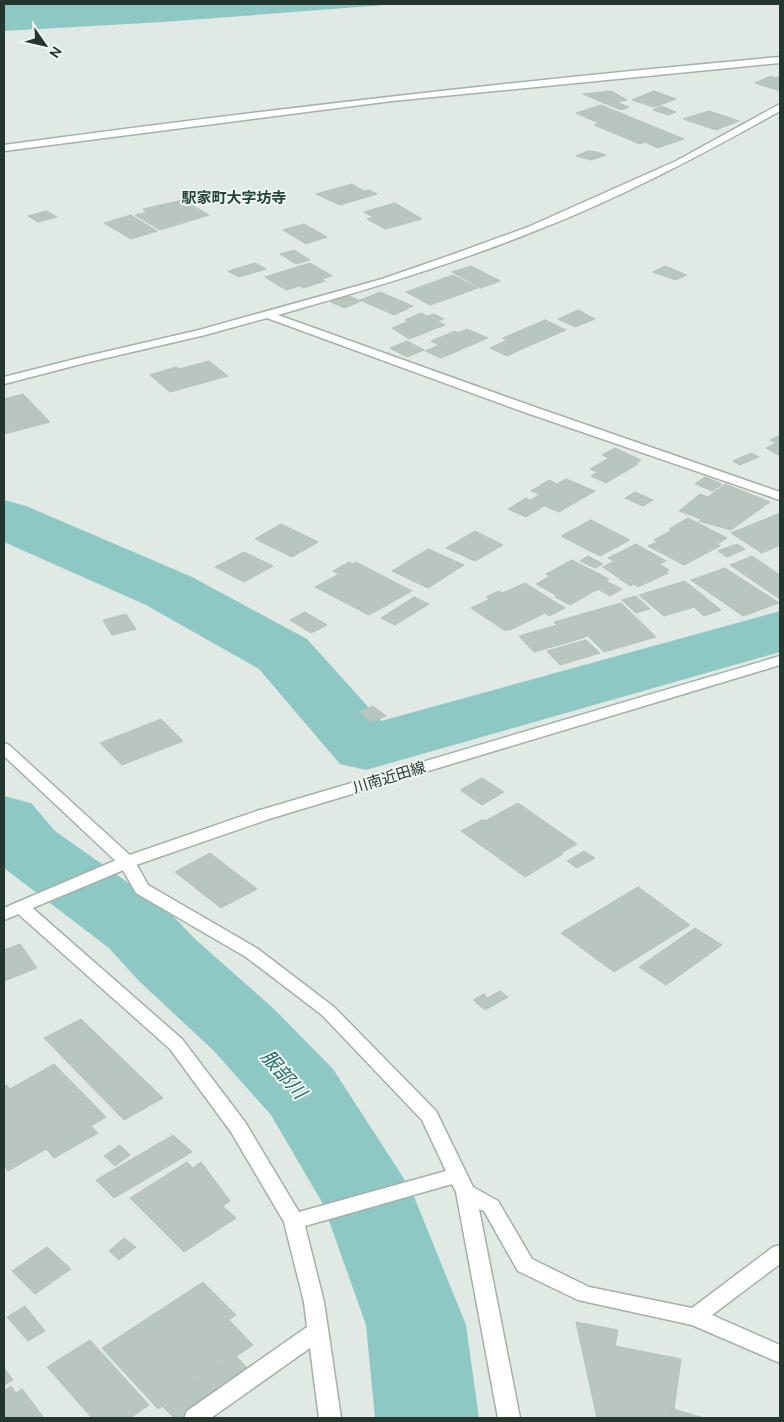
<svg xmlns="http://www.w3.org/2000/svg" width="784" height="1422" viewBox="0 0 784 1422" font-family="Ubuntu,'Noto Sans JP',sans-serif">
  <rect width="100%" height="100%" fill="#e0e9e3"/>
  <!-- water -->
  <path fill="#8ec8c5" d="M4,4h394l-235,18 -159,9z"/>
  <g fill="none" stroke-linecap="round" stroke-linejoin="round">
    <!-- river -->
    <g fill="#8ec8c5" fill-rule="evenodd">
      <path d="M4,500l22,6 166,71 115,62 74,82 399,-110v41l-414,118 -26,-6 -81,-95 -113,-64 -142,-63z"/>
      <path d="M4,796l27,7 24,28 112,79 29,30 78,69 59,60 68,105 14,25 51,126 13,93h-104l-9,-93 -43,-121 -52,-89 -57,-64 -76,-71 -29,-32 -105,-80z"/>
    </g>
  </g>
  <!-- building -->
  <g fill="#b9c6bf" stroke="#b4c2b9">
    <path d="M771,76l5,2 4,-2v15l-25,-8z"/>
    <path d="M611,91l16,9 -21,4 -23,-10z"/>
    <path d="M654,91l22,8 -22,8 -22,-7z"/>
    <path d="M616,102l13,5 -8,3 -14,-6z"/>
    <path d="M601,105l83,34 -26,9 -13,-6 -5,2 -46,-19 5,-2 -23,-10z"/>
    <path d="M661,106l15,6 -8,3 -15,-5z"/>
    <path d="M709,111l30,10 -23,9 -33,-11z"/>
    <path d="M588,151l9,1 9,3 -15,5 -15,-4z"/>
    <path d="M352,184l12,7 5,-1 8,4 -37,11 -24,-11z"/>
    <path d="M183,200l26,15 -49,15 -25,-15 12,-3 -4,-3z"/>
    <path d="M395,203l27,16 -37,10 -18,-10 6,-2 -9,-5z"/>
    <path d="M46,211l11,6 -19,5 -10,-6z"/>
    <path d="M131,215l26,16 -26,8 -27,-16z"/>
    <path d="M304,224l23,13 -21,7 -23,-14z"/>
    <path d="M294,250l16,10 -14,4 -16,-10z"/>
    <path d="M255,263l11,6 -27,8 -11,-6z"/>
    <path d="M310,263l22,13 -11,3 4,2 -22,7 -3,-2 -14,4 -21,-13z"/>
    <path d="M471,266l29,15 -19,7 -29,-16z"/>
    <path d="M665,266l22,9 -11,5 -23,-8z"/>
    <path d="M453,275l25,13 -48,17 -24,-13z"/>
    <path d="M380,292l33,14 -19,9 -34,-15z"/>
    <path d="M347,295l14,6 -16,7 -14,-6z"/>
    <path d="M578,310l17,9 -20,8 -17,-8z"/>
    <path d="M421,313l6,3 7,-2 10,5 -7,2 8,4 -36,14 -17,-11 17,-7 -4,-1z"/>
    <path d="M545,320l21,10 -42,18 -21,-10z"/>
    <path d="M467,329l21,9 -47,20 -16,-7 14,-6 -8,-4 24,-10 3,2z"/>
    <path d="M507,340l17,8 -17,8 -17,-8z"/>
    <path d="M407,341l17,9 -17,7 -17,-9z"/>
    <path d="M209,361l19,15 -58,16 -20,-17 26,-8 3,2z"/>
    <path d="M23,394l27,28 -46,12v-35z"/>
    <path d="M780,435v21l-14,-8 10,-5 -6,-3z"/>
    <path d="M615,448l26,12 -5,3 2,1 -32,19 -15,-7 7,-4 -8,-3 19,-11 -7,-3z"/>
    <path d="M751,453l8,4 -19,8 -7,-4z"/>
    <path d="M705,477l17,7 -9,7 -18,-7z"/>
    <path d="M566,479l29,12 -36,21 -28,-12 9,-6 -9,-3 18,-11 8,4z"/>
    <path d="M725,484l45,18 -39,28 -32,-9 2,-2 -22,-8 21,-17 8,3z"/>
    <path d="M635,492l18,8 -10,6 -18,-8z"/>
    <path d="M526,498l18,8 -18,11 -18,-8z"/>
    <path d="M780,513v32l-18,8 -31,-20z"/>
    <path d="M688,518l39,20 -10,6 3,2 -36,19 -36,-19 10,-5 -4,-1 18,-10 -3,-1z"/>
    <path d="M591,520l39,20 -30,16 -39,-20z"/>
    <path d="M281,524l33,16 4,2 -26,15 -37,-18z"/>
    <path d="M475,531l28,14 -28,16 -29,-13z"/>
    <path d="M636,544l30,17 -7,3 10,6 -3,1 2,2 -30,14 -4,-3 -4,2 -27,-19 11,-6 -6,-3z"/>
    <path d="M737,544l8,5 -18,8 -9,-6z"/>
    <path d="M428,549l36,16 -36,23 -36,-17z"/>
    <path d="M244,552l29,14 -29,16 -29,-15z"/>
    <path d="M588,556l15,8 -8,4 -15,-7z"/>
    <path d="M752,556l28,19v24l-50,-34z"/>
    <path d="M572,560l37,19 -3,2 16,8 -12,7 -12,-7 -28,16 -15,-8 3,-1 -22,-12 14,-8 -4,-2z"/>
    <path d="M349,562l4,2 3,-2 56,29 -43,24 -54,-28 24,-13 -6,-3z"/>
    <path d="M725,568l54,35 -36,13 -52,-36z"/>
    <path d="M685,581l36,29 -17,6 -10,-9 -30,9 -25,-21z"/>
    <path d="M525,583l40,25 -16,8 -4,-3 -35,17h-6l-33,-22 19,-9 -4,-2 13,-6 3,2z"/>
    <path d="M636,596l14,13 -14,4 -14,-13z"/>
    <path d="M414,597l15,7 -34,21 -14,-7z"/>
    <path d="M621,603l35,34 -52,15 -16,-16 -15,5 -19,-19z"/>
    <path d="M305,612l22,13 -16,8 -21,-13z"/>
    <path d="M126,614l10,15 -24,6 -9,-15z"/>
    <path d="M557,625l16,16 -39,11 -15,-16z"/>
    <path d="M586,640l14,13 -40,12 -13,-14z"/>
    <path d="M373,706l13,10 -15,6 -12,-10z"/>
    <path d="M161,719l22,22 -61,24 -22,-22z"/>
    <path d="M482,778l22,14 -22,13 -22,-15z"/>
    <path d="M518,803l59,41 -16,9 2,1 -38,23 -64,-46 21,-11 3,1z"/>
    <path d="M584,851l11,7 -18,10 -10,-7z"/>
    <path d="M210,853l47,36 -36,19 -46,-36z"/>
    <path d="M638,887l52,38 -76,47 -53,-39z"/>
    <path d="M695,928l27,17 -56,40 -27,-18z"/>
    <path d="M20,944l17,24 -33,13v-31z"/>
    <path d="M500,991l8,6 -23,13 -12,-10 11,-6 3,4z"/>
    <path d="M81,1019l82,79 -39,22 -80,-82z"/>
    <path d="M54,1064l52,53 -15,9 7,7 -44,25 -8,-9 -38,22 -4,-5v-80l3,-1 3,4z"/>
    <path d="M173,1135l19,17 -78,46 -18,-18z"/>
    <path d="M120,1145l10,10 -15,11 -11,-10z"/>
    <path d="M187,1162l6,6 8,-6 29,39 -7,5 13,12 -52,34 -54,-54z"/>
    <path d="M124,1238l12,9 -17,13 -10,-9z"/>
    <path d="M47,1247l24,22 -36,25 -23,-23z"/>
    <path d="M203,1282l33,33 -7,5 24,25 -95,64 -56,-61z"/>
    <path d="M25,1306l20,25 -17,10 -21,-24z"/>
    <path d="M576,1322l42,8 -3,16 66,13 -7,50h-2l-3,9h-72z"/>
    <path d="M90,1340l59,65 -19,13h-38l-45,-51z"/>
    <path d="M236,1356l15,16 -68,46h-9l-11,-11z"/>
    <path d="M4,1368l9,12 -9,5z"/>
    <path d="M11,1386l5,7 6,-4 22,29h-40v-27z"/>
    <path d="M672,1409l32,9h-35z"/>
  </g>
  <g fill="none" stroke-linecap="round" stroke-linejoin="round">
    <!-- street casing -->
    <g stroke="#a4b0a9" stroke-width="3">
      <g id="street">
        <path d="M780,104v7c-79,44 -160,87 -245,120 -84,34 -170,59 -257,84l251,90 251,87v8l-259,-89 -254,-93 -62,17 -120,28 -81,21v-7l79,-20 116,-27 183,-51 69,-24 77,-28 148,-66z"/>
        <path d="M4,743l5,2 124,113 15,27 110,64 76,58 102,104 37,76 25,14 34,58 57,28 103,21 81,-61 7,-2v19l-68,51 68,30v18l-88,-38 -114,-25 -60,-29 -34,-60 -5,-2 41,209h-22l-42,-226 -4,-8 -147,42 19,76 17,116h-22l-9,-70 -99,70h-27l3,-7 120,-84 -3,-25 -20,-80 -53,-90 -61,-83 -154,-137 -2,-4 2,-4 6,-2 6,2 154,135 63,83 54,90 147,-41 -24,-51 -100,-105 -76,-58 -110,-64 -16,-28 -116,-109z"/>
      </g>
    </g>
    <!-- secondary casing -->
    <g stroke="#a1b3a9" stroke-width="3">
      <g id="secondary">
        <path d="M780,57v6l-388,38 -388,50v-6c258,-35 517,-65 776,-88z"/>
        <path d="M780,656v9l-511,154 -136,47 -129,54v-12l117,-50 136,-47z"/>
      </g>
    </g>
    <!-- street -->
    <use href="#street" fill="#fff" fill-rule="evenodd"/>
    <!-- secondary -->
    <use href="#secondary" fill="#fff" fill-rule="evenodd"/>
  </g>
  <g text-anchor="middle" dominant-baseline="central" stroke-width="4" stroke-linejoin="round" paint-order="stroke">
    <!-- far-quarter labels -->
    <g font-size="15" font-weight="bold" fill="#224736" stroke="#f0f6f2">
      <text x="234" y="197">駅家町大字坊寺</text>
    </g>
    <!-- street labels -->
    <g font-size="15" fill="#23372e" stroke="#f0f6f2">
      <text transform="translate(389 777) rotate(-17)">川南近田線</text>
    </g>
    <!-- near-water labels -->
    <g font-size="19" font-style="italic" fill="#256c69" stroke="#f0f6f2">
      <text transform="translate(284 1074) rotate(49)">服部川</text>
    </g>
  </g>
  <!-- border -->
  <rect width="784" height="1422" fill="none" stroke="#23372e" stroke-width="10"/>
  <!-- north arrow -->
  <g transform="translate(45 45) rotate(124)" stroke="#f0f6f2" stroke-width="4" paint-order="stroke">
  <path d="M0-4L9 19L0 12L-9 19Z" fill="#23372e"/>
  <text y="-8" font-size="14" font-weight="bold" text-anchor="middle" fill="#23372e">N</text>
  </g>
</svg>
